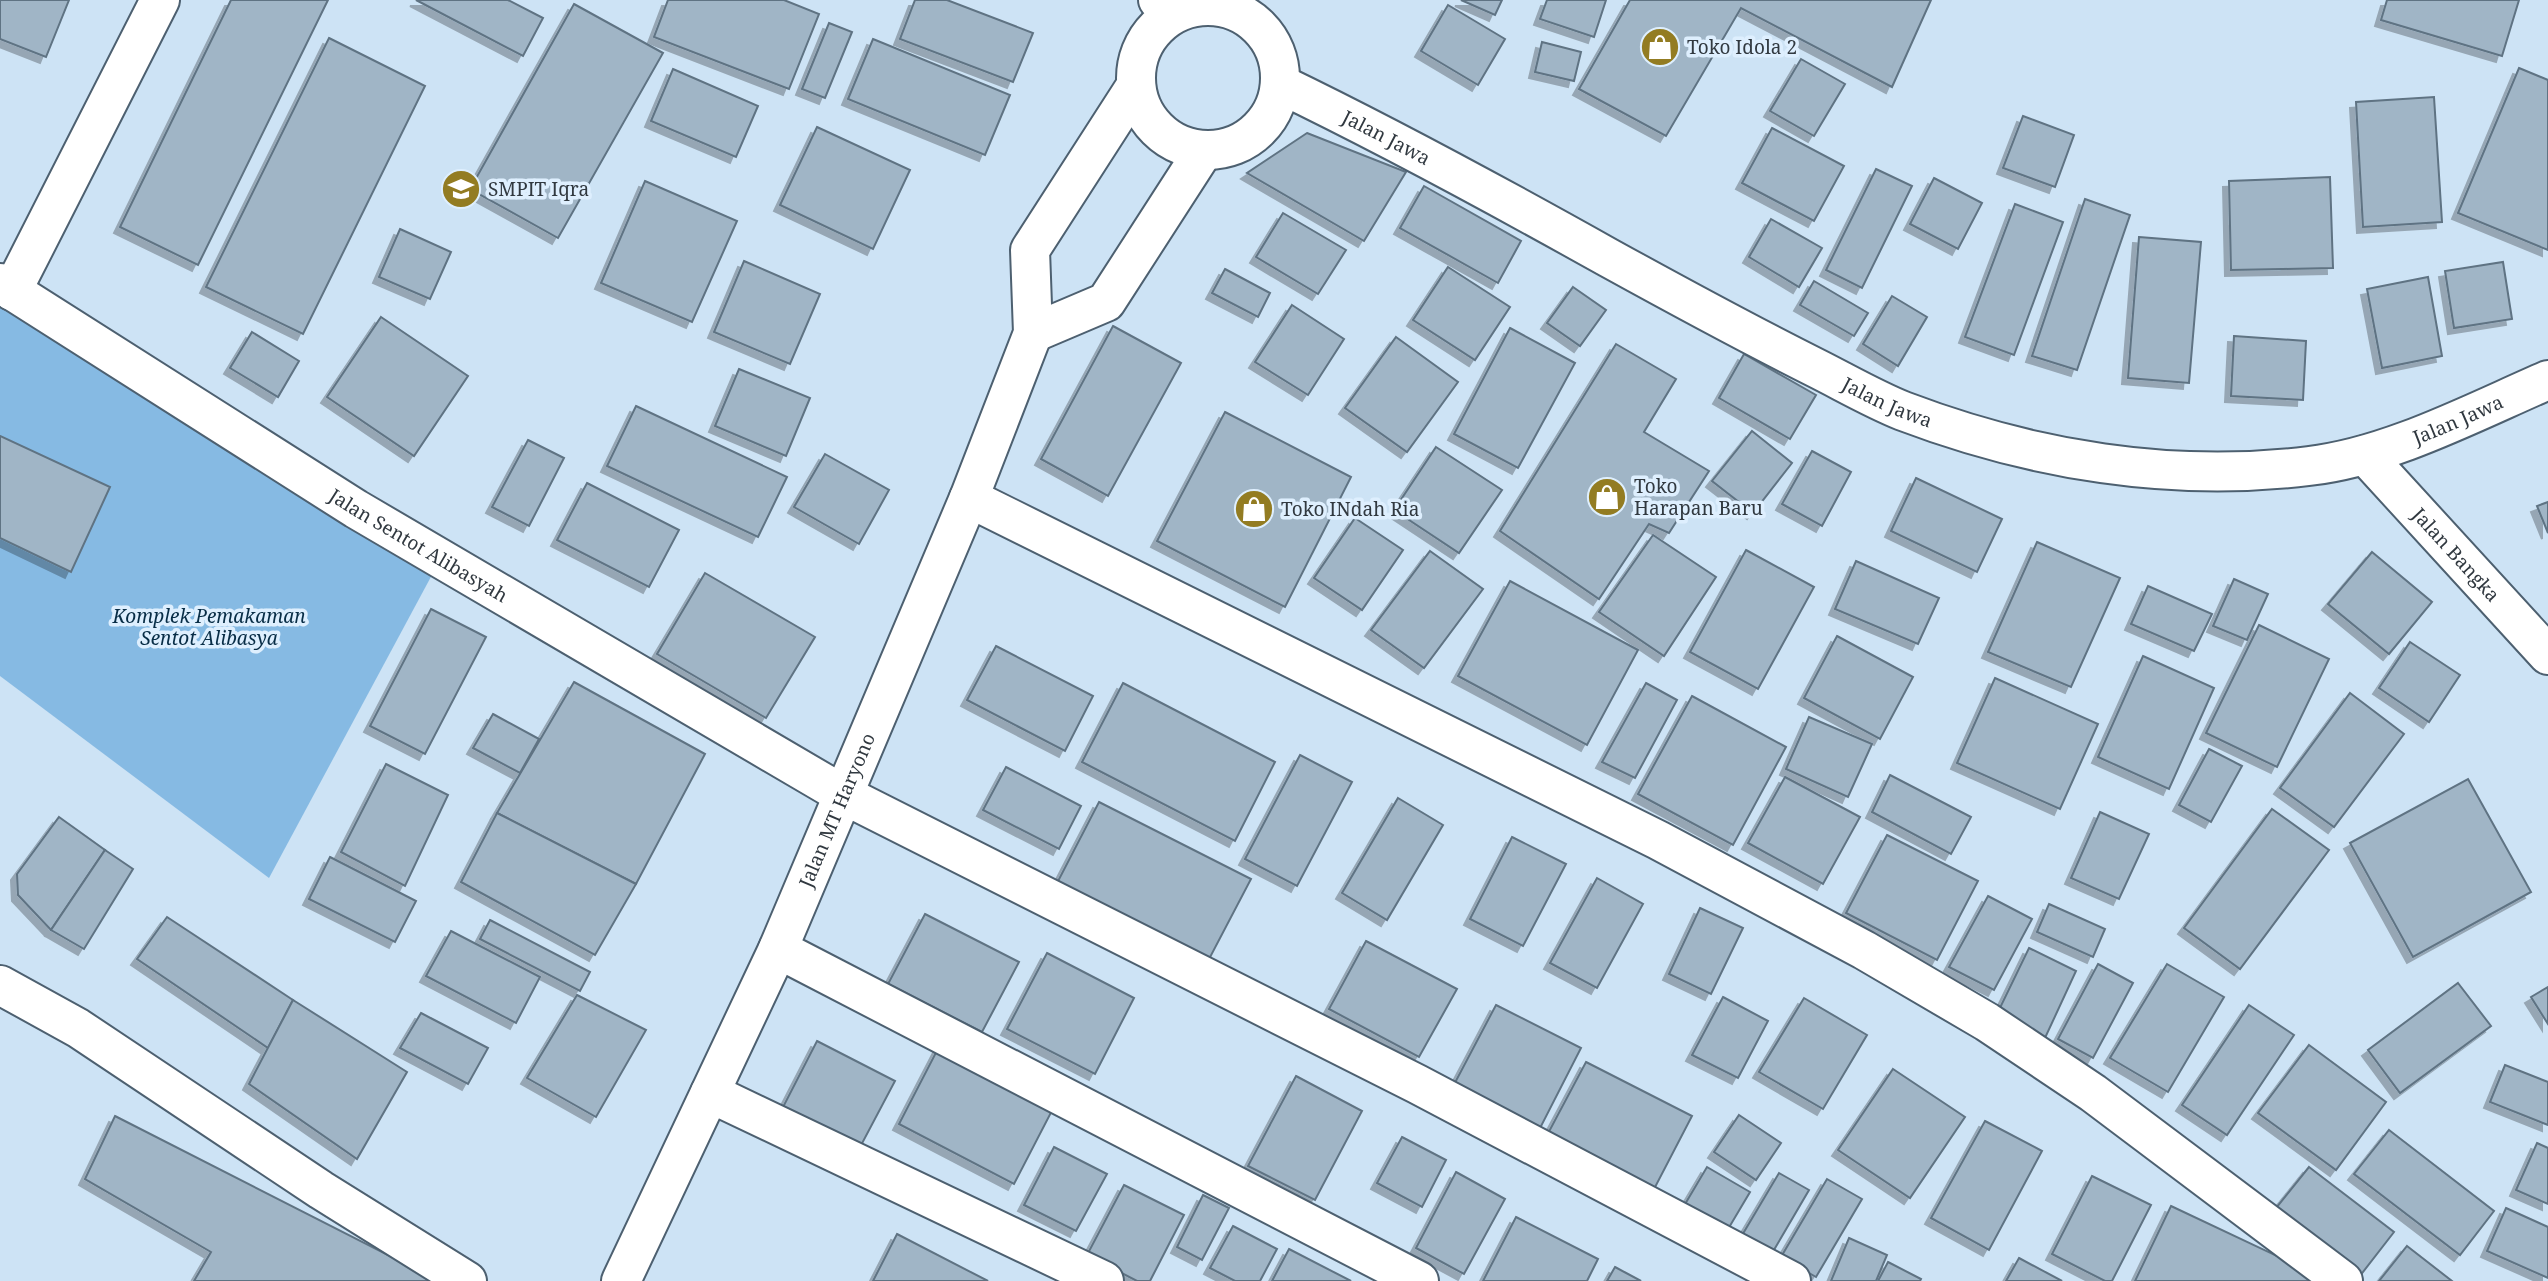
<svg xmlns="http://www.w3.org/2000/svg" width="2548" height="1281" viewBox="0 0 2548 1281" font-family="'Noto Serif',serif">
  <defs>
    <filter id="shadow"><feDropShadow dx="-6" dy="6" stdDeviation="0" flood-color="#0004"/></filter>
  </defs>
  <rect width="100%" height="100%" fill="#cde3f5"/>
  <!-- green -->
  <path fill="#86bae3" d="M0,302l433,271 -164,305 -269,-202z"/>
  <!-- building -->
  <g fill="#a0b5c6" stroke="#5f7383" stroke-width="2" filter="url(#shadow)">
    <path d="M0,0h69l-23,57 -46,-18z"/>
    <path d="M231,0h97l-130,265 -78,-38z"/>
    <path d="M416,0h92l35,18 -20,38z"/>
    <path d="M668,0h116l35,14 -30,75 -135,-52z"/>
    <path d="M915,0h32l86,33 -20,49 -113,-43z"/>
    <path d="M1461,0h41l-7,15z"/>
    <path d="M1547,0h59l-12,37 -54,-18z"/>
    <path d="M1630,0h301l-39,87 -151,-79 -75,128 -87,-47z"/>
    <path d="M2387,0h132l-17,56 -121,-36z"/>
    <path d="M574,4l89,49 -105,185 -88,-49z"/>
    <path d="M1448,5l57,34 -27,46 -57,-34z"/>
    <path d="M829,23l23,9 -27,66 -23,-9z"/>
    <path d="M329,38l96,48 -122,248 -97,-47z"/>
    <path d="M873,39l137,56 -25,60 -137,-56z"/>
    <path d="M1542,42l39,10 -7,29 -39,-9z"/>
    <path d="M1801,59l44,25 -31,52 -44,-25z"/>
    <path d="M2519,68l29,12v170l-90,-37z"/>
    <path d="M673,69l85,37 -22,51 -85,-36z"/>
    <path d="M2434,97l8,125 -79,5 -7,-125z"/>
    <path d="M2023,116l51,19 -19,52 -52,-19z"/>
    <path d="M817,127l93,43 -37,79 -93,-44z"/>
    <path d="M1772,128l72,38 -30,55 -72,-38z"/>
    <path d="M1307,133l99,39 -42,69 -117,-68z"/>
    <path d="M1876,169l36,17 -50,102 -36,-18z"/>
    <path d="M2330,177l3,91 -102,2 -2,-89z"/>
    <path d="M1934,178l48,25 -24,46 -48,-25z"/>
    <path d="M645,181l92,40 -45,101 -91,-39z"/>
    <path d="M1424,186l97,55 -23,42 -98,-55z"/>
    <path d="M2085,199l45,16 -53,155 -45,-14z"/>
    <path d="M2015,204l48,18 -49,133 -49,-18z"/>
    <path d="M1283,213l63,37 -28,44 -62,-37z"/>
    <path d="M1771,219l51,29 -23,39 -50,-30z"/>
    <path d="M400,229l51,23 -21,47 -51,-22z"/>
    <path d="M2139,237l62,5 -12,141 -61,-5z"/>
    <path d="M744,261l76,33 -30,70 -76,-32z"/>
    <path d="M2503,262l9,57 -58,9 -9,-57z"/>
    <path d="M1448,267l62,40 -35,53 -62,-40z"/>
    <path d="M1225,269l45,24 -12,24 -46,-24z"/>
    <path d="M2428,277l14,79 -60,12 -15,-79z"/>
    <path d="M1814,281l54,32 -14,23 -54,-31z"/>
    <path d="M1573,287l33,23 -26,36 -33,-23z"/>
    <path d="M1892,296l35,21 -29,49 -35,-22z"/>
    <path d="M1292,305l52,34 -36,56 -53,-33z"/>
    <path d="M381,317l87,59 -54,80 -87,-59z"/>
    <path d="M1113,326l68,37 -73,133 -67,-37z"/>
    <path d="M1510,328l65,35 -57,105 -64,-34z"/>
    <path d="M252,332l47,29 -21,36 -48,-29z"/>
    <path d="M2234,336l72,5 -3,59 -72,-4z"/>
    <path d="M1396,337l62,45 -51,70 -62,-44z"/>
    <path d="M1616,344l60,35 -32,53 65,39 -40,62 -20,-9 -50,75 -99,-68z"/>
    <path d="M1744,354l72,41 -26,44 -71,-41z"/>
    <path d="M739,369l71,29 -24,58 -71,-30z"/>
    <path d="M636,406l151,71 -29,60 -151,-71z"/>
    <path d="M1225,412l126,65 -66,130 -128,-66z"/>
    <path d="M1752,431l40,32 -39,50 -41,-32z"/>
    <path d="M0,436l110,51 -39,85 -71,-34z"/>
    <path d="M528,440l36,18 -35,68 -37,-19z"/>
    <path d="M1436,447l66,43 -43,63 -65,-43z"/>
    <path d="M1812,451l39,21 -29,54 -40,-22z"/>
    <path d="M825,454l64,36 -30,54 -65,-37z"/>
    <path d="M1916,478l86,41 -25,53 -86,-41z"/>
    <path d="M587,483l92,47 -30,57 -92,-47z"/>
    <path d="M2548,502v31l-11,-27z"/>
    <path d="M1355,518l48,32 -41,60 -48,-32z"/>
    <path d="M1653,535l63,42 -52,79 -65,-44z"/>
    <path d="M2037,542l83,36 -49,109 -83,-35z"/>
    <path d="M1746,550l68,37 -56,102 -68,-37z"/>
    <path d="M1430,551l53,38 -59,79 -53,-38z"/>
    <path d="M2372,552l60,50 -43,52 -61,-50z"/>
    <path d="M1856,561l83,37 -21,46 -83,-35z"/>
    <path d="M705,573l110,64 -49,81 -109,-64z"/>
    <path d="M2234,579l34,15 -21,46 -34,-14z"/>
    <path d="M1510,581l128,69 -51,95 -129,-69z"/>
    <path d="M2148,586l64,28 -18,37 -63,-27z"/>
    <path d="M431,609l55,28 -61,117 -55,-28z"/>
    <path d="M2259,625l70,34 -52,108 -71,-34z"/>
    <path d="M1837,636l76,41 -33,62 -76,-41z"/>
    <path d="M2410,642l50,33 -31,47 -50,-34z"/>
    <path d="M996,646l97,50 -28,55 -98,-51z"/>
    <path d="M2143,656l71,32 -45,101 -71,-32z"/>
    <path d="M1995,678l103,46 -38,85 -103,-46z"/>
    <path d="M574,682l131,72 -69,130 -139,-71z"/>
    <path d="M1123,683l152,79 -40,79 -153,-79z"/>
    <path d="M1646,683l31,17 -42,78 -33,-16z"/>
    <path d="M2350,693l54,41 -70,93 -54,-39z"/>
    <path d="M1692,696l94,51 -53,98 -95,-51z"/>
    <path d="M493,714l46,25 -19,34 -47,-25z"/>
    <path d="M1809,717l63,27 -24,53 -62,-28z"/>
    <path d="M2209,749l33,17 -31,56 -32,-17z"/>
    <path d="M1300,755l52,27 -55,104 -52,-27z"/>
    <path d="M386,764l62,31 -43,91 -64,-34z"/>
    <path d="M1006,767l75,39 -22,43 -76,-39z"/>
    <path d="M1890,775l81,42 -20,37 -79,-42z"/>
    <path d="M1785,777l75,40 -37,67 -75,-41z"/>
    <path d="M2468,779l63,113 -118,65 -63,-114z"/>
    <path d="M1398,798l45,27 -56,95 -45,-27z"/>
    <path d="M1099,802l152,77 -44,84 -151,-78z"/>
    <path d="M2272,809l57,41 -89,119 -56,-41z"/>
    <path d="M2100,812l49,22 -30,65 -48,-21z"/>
    <path d="M497,813l139,71 -41,71 -134,-73z"/>
    <path d="M59,817l46,33 -54,80 -33,-35 -1,-21z"/>
    <path d="M1887,835l91,46 -41,79 -91,-47z"/>
    <path d="M1512,837l54,27 -43,82 -53,-27z"/>
    <path d="M105,850l28,19 -49,80 -33,-19z"/>
    <path d="M330,857l86,44 -21,41 -86,-43z"/>
    <path d="M1597,878l46,26 -46,84 -47,-25z"/>
    <path d="M1988,896l44,23 -38,71 -45,-23z"/>
    <path d="M2049,904l56,25 -12,28 -56,-25z"/>
    <path d="M1700,908l43,20 -32,66 -42,-20z"/>
    <path d="M925,914l94,48 -37,70 -94,-48z"/>
    <path d="M167,917l126,83 -25,48 -131,-89z"/>
    <path d="M490,920l100,52 -10,19 -100,-52z"/>
    <path d="M451,931l89,46 -24,46 -90,-47z"/>
    <path d="M1366,941l91,48 -38,68 -90,-48z"/>
    <path d="M2029,948l47,23 -31,67 -49,-22z"/>
    <path d="M1047,953l87,45 -39,76 -88,-45z"/>
    <path d="M2098,964l35,19 -40,75 -35,-19z"/>
    <path d="M2167,964l57,33 -56,95 -58,-34z"/>
    <path d="M2458,983l33,43 -91,67 -32,-43z"/>
    <path d="M2548,987v37l-17,-27z"/>
    <path d="M577,995l69,35 -50,87 -69,-39z"/>
    <path d="M1723,997l45,24 -30,57 -46,-23z"/>
    <path d="M1804,998l63,37 -44,74 -64,-37z"/>
    <path d="M293,1000l114,72 -50,87 -108,-75z"/>
    <path d="M1496,1005l85,43 -46,90 -86,-44z"/>
    <path d="M2249,1005l45,30 -67,100 -45,-30z"/>
    <path d="M421,1013l67,35 -20,36 -68,-36z"/>
    <path d="M943,1039l115,60 -44,85 -115,-60z"/>
    <path d="M817,1041l78,40 -37,70 -77,-40z"/>
    <path d="M2309,1045l77,57 -50,68 -78,-57z"/>
    <path d="M1586,1062l106,54 -40,77 -107,-54z"/>
    <path d="M2505,1065l43,17v43l-58,-23z"/>
    <path d="M1893,1069l72,48 -55,81 -72,-48z"/>
    <path d="M1296,1076l66,35 -47,89 -67,-34z"/>
    <path d="M1739,1115l42,28 -25,37 -42,-28z"/>
    <path d="M115,1116l324,165h-245l17,-29 -126,-73z"/>
    <path d="M1985,1121l57,30 -53,99 -58,-32z"/>
    <path d="M2389,1130l105,81 -34,44 -106,-81z"/>
    <path d="M1402,1137l44,23 -24,47 -45,-24z"/>
    <path d="M2537,1143l11,5v56l-32,-14z"/>
    <path d="M1054,1147l53,27 -31,57 -52,-26z"/>
    <path d="M1707,1167l43,25 -29,49 -43,-25z"/>
    <path d="M2309,1167l85,65 -38,49 -88,-63z"/>
    <path d="M1456,1172l49,27 -41,75 -48,-26z"/>
    <path d="M1779,1173l30,17 -38,65 -30,-18z"/>
    <path d="M2092,1176l59,29 -39,76h-7l-53,-27z"/>
    <path d="M1827,1179l35,20 -46,78 -35,-20z"/>
    <path d="M1124,1185l60,30 -34,66h-13l-50,-26z"/>
    <path d="M1203,1195l26,13 -27,52 -25,-13z"/>
    <path d="M2171,1206l159,75h-195z"/>
    <path d="M2506,1208l42,19v51l-61,-27z"/>
    <path d="M1516,1217l82,42 -11,22h-104z"/>
    <path d="M1233,1226l44,23 -17,32h-25l-25,-13z"/>
    <path d="M897,1234l91,47h-115z"/>
    <path d="M1849,1238l38,17 -11,26h-45z"/>
    <path d="M2407,1246l45,35h-73z"/>
    <path d="M1289,1249l62,32h-79z"/>
    <path d="M2019,1258l43,23h-56z"/>
    <path d="M1888,1262l33,17 -1,2h-42z"/>
    <path d="M1615,1267l26,14h-34z"/>
  </g>
  <g fill="none" stroke-linecap="round" stroke-linejoin="round">
    <!-- minor casing -->
    <g stroke="#4d6070" stroke-width="42">
      <g id="minor">
        <path d="M1158,0l21,11"/>
        <path d="M12,291l148,-291"/>
        <path d="M969,498l689,342 206,110 123,72 106,71 250,188"/>
        <path d="M844,795l573,289 374,197"/>
        <path d="M778,949l641,332"/>
        <path d="M0,985l78,43 243,162 146,91"/>
        <path d="M710,1093l394,188"/>
      </g>
    </g>
    <!-- tertiary casing -->
    <g stroke="#4d6070" stroke-width="42">
      <g id="tertiary">
        <circle cx="1208" cy="78" r="72"/>
        <path id="s1" d="M1280,84c112,54 220,113 329,174 69,38 137,75 207,110 28,14 57,31 87,43 129,49 268,72 406,55 80,-9 165,-54 239,-86"/>
        <path id="s2" d="M0,283l356,226 488,286"/>
        <path d="M1033,333l73,-31 98,-152"/>
        <path id="s3" d="M2365,455l183,200"/>
        <path id="s4" d="M621,1281l157,-332 191,-451 64,-165 -3,-83 105,-163"/>
      </g>
    </g>
    <!-- minor -->
    <use href="#minor" stroke="#fff" stroke-width="38"/>
    <!-- tertiary -->
    <use href="#tertiary" stroke="#fff" stroke-width="38"/>
  </g>
  <!-- icons -->
  <defs>
    <g id="shop-disc" transform="scale(2.0125)"><circle r="9.5" fill="#937c22" stroke="#deeffe"/><path d="M-5-2.5h2.3a2.7 3.5 0 0 1 5.4 0H5L5.5 6h-11ZM-1.5-2.5h3a1.5 2.3 0 0 0-3 0Z" fill="#fff"/></g>
    <g id="school-disc" transform="scale(2.0125)"><circle r="9.5" fill="#937c22" stroke="#deeffe"/><path d="M0-5L7-2L0 1L-7-2ZM-4 1L0 2.5L4 1V4Q0 6-4 4Z" fill="#fff"/></g>
  </defs>
  <g fill-rule="evenodd">
    <use href="#shop-disc" x="1660" y="47"/>
    <use href="#school-disc" x="461" y="189"/>
    <use href="#shop-disc" x="1607" y="497"/>
    <use href="#shop-disc" x="1254" y="509"/>
  </g>
  <g text-anchor="middle" dominant-baseline="central" stroke-width="7" stroke-linejoin="round" paint-order="stroke">
    <!-- poi labels -->
    <g font-size="19" fill="#313940" stroke="#deeffe" text-anchor="start">
      <text x="1687" y="47">Toko Idola 2</text>
      <text x="488" y="189">SMPIT Iqra</text>
      <text x="1634" y="486">Toko<tspan x="1634" dy="22">Harapan Baru</tspan></text>
      <text x="1281" y="509">Toko INdah Ria</text>
    </g>
    <!-- street labels -->
    <g font-size="19" fill="#313940" stroke="#deeffe">
      <text stroke="none"><textPath href="#s1" startOffset="119">Jalan Jawa</textPath></text>
      <text stroke="none"><textPath href="#s1" startOffset="686">Jalan Jawa</textPath></text>
      <text stroke="none"><textPath href="#s1" startOffset="1274">Jalan Jawa</textPath></text>
      <text stroke="none"><textPath href="#s2" startOffset="494">Jalan Sentot Alibasyah</textPath></text>
      <text stroke="none"><textPath href="#s3" startOffset="135">Jalan Bangka</textPath></text>
      <text stroke="none"><textPath href="#s4" startOffset="518">Jalan MT Haryono</textPath></text>
    </g>
    <!-- park labels -->
    <g font-size="19" font-style="italic" fill="#082d46" stroke="#deeffe">
      <text x="209" y="616">Komplek Pemakaman<tspan x="209" dy="22">Sentot Alibasya</tspan></text>
    </g>
  </g>
</svg>
